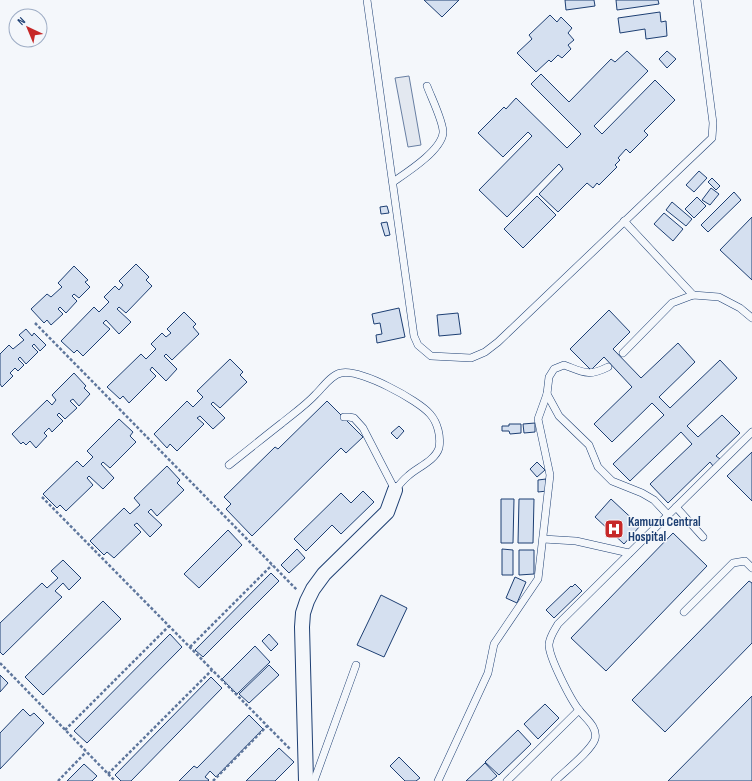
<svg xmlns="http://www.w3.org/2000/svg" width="752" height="781" viewBox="0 0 752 781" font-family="'Sofia Sans Condensed',sans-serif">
  <rect width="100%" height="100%" fill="#f4f7fb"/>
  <!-- parking -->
  <path fill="#e3e8f0" stroke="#687fa3" d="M409,76l12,69 -13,2 -13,-69z"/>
  <!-- building -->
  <g fill="#d5e0f0" stroke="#1d3f73">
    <path d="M424,0h35l-17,17z"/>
    <path d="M565,0h29l1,6 -29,4z"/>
    <path d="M616,0h42l1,4 -42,6z"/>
    <path d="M660,12l1,10 5,-1 1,15 -21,3 -1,-10 -25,4 -2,-15z"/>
    <path d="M550,15l7,7 4,-5 11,11 -4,5 6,7 -6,5 3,4 -9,9 -4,-3 -7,7 -2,-2 -13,12 -19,-19 15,-14 -3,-4z"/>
    <path d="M627,51l21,20 -54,55 8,8 53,-54 20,20 -31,31 4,4 -18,18 -4,-4 -8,9 2,2 -5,5 2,2 -18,18 -2,-2 -4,5 -6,-5 -29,29 -19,-18 24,-25 -4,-5 -52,53 -28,-27 53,-54 -4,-4 -25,25 -25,-24 26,-26 2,2 10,-11 51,50 14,-14 -50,-50 10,-10 28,28 42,-43 4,3z"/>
    <path d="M667,51l9,8 -9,9 -8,-9z"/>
    <path d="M699,171l8,7 -13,14 -8,-7z"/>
    <path d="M712,178l8,8 -4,4 -8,-8z"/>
    <path d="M711,188l8,6 -9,11 -8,-5z"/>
    <path d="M734,192l7,8 -33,32 -7,-7z"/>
    <path d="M537,196l19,19 -33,33 -19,-19z"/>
    <path d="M697,197l9,9 -12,12 -9,-9z"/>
    <path d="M672,202l20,17 -6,7 -20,-16z"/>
    <path d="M387,206l2,7 -8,1 -1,-7z"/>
    <path d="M664,213l19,16 -10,12 -19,-17z"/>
    <path d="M752,217v63l-32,-30z"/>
    <path d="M387,222l3,13 -5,1 -4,-13z"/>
    <path d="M136,264l13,13 -3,3 6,6 -26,27 -7,-6 -2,2 14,13 -12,12 -13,-14 -3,3 7,6 -27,27 -6,-6 -3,3 -13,-12 33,-34 5,5 10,-10 -5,-5 11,-11 4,4 4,-5 -4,-4z"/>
    <path d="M74,266l14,14 -3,2 5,5 -11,11 -5,-4 -2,2 5,5 -11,12 -6,-6 -2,2 5,5 -12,11 -4,-5 -3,3 -13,-14 16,-15 4,3 11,-10 -4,-4z"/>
    <path d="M399,308l6,29 -28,6 -1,-8 6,-1 -2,-11 -6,1 -2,-10z"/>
    <path d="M609,310l21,22 -17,17 28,29 37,-35 17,19 -36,35 11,11 50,-48 17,18 -50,48 11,11 24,-22 18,18 -24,23 4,3 -7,7 -3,-4 -42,41 -18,-19 42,-40 -11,-12 -51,49 -17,-17 51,-49 -12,-12 -40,39 -18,-18 38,-37 -28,-30 -13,13 -21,-21z"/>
    <path d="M184,312l12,12 -3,3 6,7 -27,26 -6,-6 -2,2 13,13 -11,12 -14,-14 -2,3 6,6 -27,27 -6,-7 -3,3 -13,-12 34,-33 5,5 10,-10 -5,-5 11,-11 4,4 5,-4 -4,-4z"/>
    <path d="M458,313l3,21 -22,2 -2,-21z"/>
    <path d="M26,329l6,7 2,-3 12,12 -6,6 -6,-7 -2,2 6,6 -12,12 -6,-7 -2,2 6,6 -6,6 -3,-3 -5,5 3,3 -11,11 -2,-3v-30l9,-9 4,4 11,-9 -5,-5z"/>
    <path d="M230,359l13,13 -3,3 7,7 -27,26 -7,-6 -2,2 14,14 -12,11 -13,-13 -3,2 7,6 -27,27 -7,-7 -3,4 -13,-14 33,-33 6,6 10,-10 -6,-6z"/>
    <path d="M74,373l12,13 -2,2 6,6 -11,12 -6,-7 -3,2 7,7 -12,11 -6,-6 -2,2 6,6 -11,11 -3,-4 -5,5 3,3 -11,12 -6,-7 -4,4 -3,-3 -2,2 -9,-10 35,-34 5,5 4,-5 -4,-5z"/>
    <path d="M327,401l36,36 -17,16 -5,-5 -89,88 -26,-27 5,-5 -7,-7 51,-50 3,2z"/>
    <path d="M119,419l14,13 -3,4 6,6 -26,26 -7,-6 -2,2 13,14 -11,11 -14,-13 -2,2 6,7 -27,26 -6,-6 -3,3 -14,-14 34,-33 6,6 10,-10 -6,-6z"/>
    <path d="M535,423v9l-11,1 -1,-9z"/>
    <path d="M509,424h12v9l-11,1 -1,-3h-7v-5h7z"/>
    <path d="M399,426l5,5 -7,8 -6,-6z"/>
    <path d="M752,452v49l-25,-25z"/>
    <path d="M537,462l8,8 -8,7 -7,-8z"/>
    <path d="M167,466l13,14 -3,3 7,7 -27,26 -6,-7 -3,3 14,13 -12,12 -13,-14 -3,2 7,7 -27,26 -7,-6 -3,3 -14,-14 34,-33 6,6 10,-9 -6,-7z"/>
    <path d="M546,479l1,12 -9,1v-12z"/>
    <path d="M363,491l11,11 -33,32 -9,-9 -26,26 -12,-12 47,-46 10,10z"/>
    <path d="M501,499h13l-1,44h-12z"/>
    <path d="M519,499h15l-1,44h-15z"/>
    <path d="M611,499l29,27 -16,18 -29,-27z"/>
    <path d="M228,530l14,15 -43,43 -15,-14z"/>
    <path d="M673,533l34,33 -101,105 -35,-33z"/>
    <path d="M297,549l8,9 -16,15 -8,-8z"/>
    <path d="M502,549l11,1v25h-11z"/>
    <path d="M519,550h15v24l-15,1z"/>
    <path d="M63,560l18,18 -12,12 -6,-7 -8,8 7,6 -59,58 -3,-3v-29l42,-40 5,5 11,-10 -7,-7z"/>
    <path d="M271,573l8,8 -76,76 -8,-7z"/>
    <path d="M515,577l11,5 -9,21 -11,-5z"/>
    <path d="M749,581l3,2v60l-87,89 -33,-32z"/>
    <path d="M575,584l7,7 -28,27 -8,-8 25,-24 1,1z"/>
    <path d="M381,595l26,13 -23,49 -27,-12z"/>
    <path d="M103,601l18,18 -78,76 -18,-18z"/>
    <path d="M170,634l12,13 -95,96 -13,-12z"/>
    <path d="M269,634l9,10 -7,7 -9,-10z"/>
    <path d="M255,646l15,16 -33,32 -15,-15z"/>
    <path d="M269,665l10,10 -30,28 -10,-9z"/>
    <path d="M0,675l8,8 -8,9z"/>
    <path d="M211,677l11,11 -91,93h-10l-6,-6z"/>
    <path d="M752,696v85h-84z"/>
    <path d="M545,704l14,14 -21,21 -14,-15z"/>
    <path d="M23,709l7,7 4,-3 10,10 -44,46v-36z"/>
    <path d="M249,715l14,14 -47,48 -6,-6 -5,6 4,3 -1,1h-29l15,-15 3,2z"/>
    <path d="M518,730l13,14 -32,31 -14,-13z"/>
    <path d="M279,748l15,14 -19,19h-29z"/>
    <path d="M399,757l21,21 -4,3h-11l-15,-15z"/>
    <path d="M485,763l12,13 -6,5h-25z"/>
    <path d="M84,764l13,12 -5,5h-25z"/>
  </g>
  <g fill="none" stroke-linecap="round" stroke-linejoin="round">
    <!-- service casing -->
    <g stroke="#1d3f73" stroke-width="8">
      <g id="service">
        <path d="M367,0l47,336 4,9 13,11 40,2 14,-6 13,-10 214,-204 1,-15 -16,-123"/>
        <path d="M393,182c13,-9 48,-31 50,-49 1,-10 -12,-36 -16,-47"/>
        <path d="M624,221l69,74"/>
        <path d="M623,353l49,-50 21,-8 26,2 21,11 12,10"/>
        <path d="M547,394l12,22 30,29 9,22 14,14 30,12 12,7 14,15"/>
        <path d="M229,465c18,-14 35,-28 53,-42 11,-9 24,-18 34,-29 7,-7 15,-19 25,-21 20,-4 77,27 89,41 8,9 11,23 9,34 -4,13 -23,20 -31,28 -5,4 -9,9 -13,14l-32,-62 -9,-10 -5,-1h-5"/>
        <path d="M676,507l27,30"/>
        <path d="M543,539l33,2 53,12"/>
        <path d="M684,612l49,-49 12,-2 7,7"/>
        <path d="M314,781l42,-116"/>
        <path d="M438,781l50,-108 6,-29 44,-65 12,-104 -12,-56 9,-25 2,-17 5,-8 10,-4c19,7 24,12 44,2"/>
        <path d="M507,781l72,-71"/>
        <path d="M555,781c10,-10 36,-30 40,-42 3,-12 -10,-21 -16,-29 -8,-10 -31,-54 -30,-66 1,-8 5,-13 9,-20l194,-192"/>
      </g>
    </g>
    <!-- minor casing -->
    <g stroke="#1d3f73" stroke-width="16">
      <path id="minor" d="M306,781l-4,-154 1,-14 4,-12 6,-12 11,-15 63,-62 8,-22"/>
    </g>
    <!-- path -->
    <g stroke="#5e769c" stroke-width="2.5" stroke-dasharray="3 2" stroke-linecap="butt">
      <path d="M35,323l262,267"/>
      <path d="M42,497l249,253"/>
      <path d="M190,647l82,-82"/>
      <path d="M0,663l115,118"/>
      <path d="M65,730l104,-104"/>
      <path d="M108,774l104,-104"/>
      <path d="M58,781l28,-29"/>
      <path d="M213,781l54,-55"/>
    </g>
    <!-- service -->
    <use href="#service" stroke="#f4f7fb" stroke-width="7"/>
    <!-- minor -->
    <use href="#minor" stroke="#f4f7fb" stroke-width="14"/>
  </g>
  <!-- icons -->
  <defs>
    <g id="hospital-square" transform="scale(1)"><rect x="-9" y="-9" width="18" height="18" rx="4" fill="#c62828" stroke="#f4f7fb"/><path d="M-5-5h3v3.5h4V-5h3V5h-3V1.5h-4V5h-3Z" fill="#fff"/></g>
  </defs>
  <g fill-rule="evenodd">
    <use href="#hospital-square" x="614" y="529"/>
  </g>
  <g text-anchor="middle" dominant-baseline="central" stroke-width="3" stroke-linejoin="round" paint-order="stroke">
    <!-- poi labels -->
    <g font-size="13" font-weight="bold" fill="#1d3f73" stroke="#f4f7fb" text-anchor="start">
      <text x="628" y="522">Kamuzu Central<tspan x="628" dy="15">Hospital</tspan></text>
    </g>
  </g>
  <!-- north arrow -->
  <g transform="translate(28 28) rotate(316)"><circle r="19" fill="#f4f7fb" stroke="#9eadc5"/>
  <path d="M0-3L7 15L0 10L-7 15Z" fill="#c62828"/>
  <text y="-6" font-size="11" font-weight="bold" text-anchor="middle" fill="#1d3f73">N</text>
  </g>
</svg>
